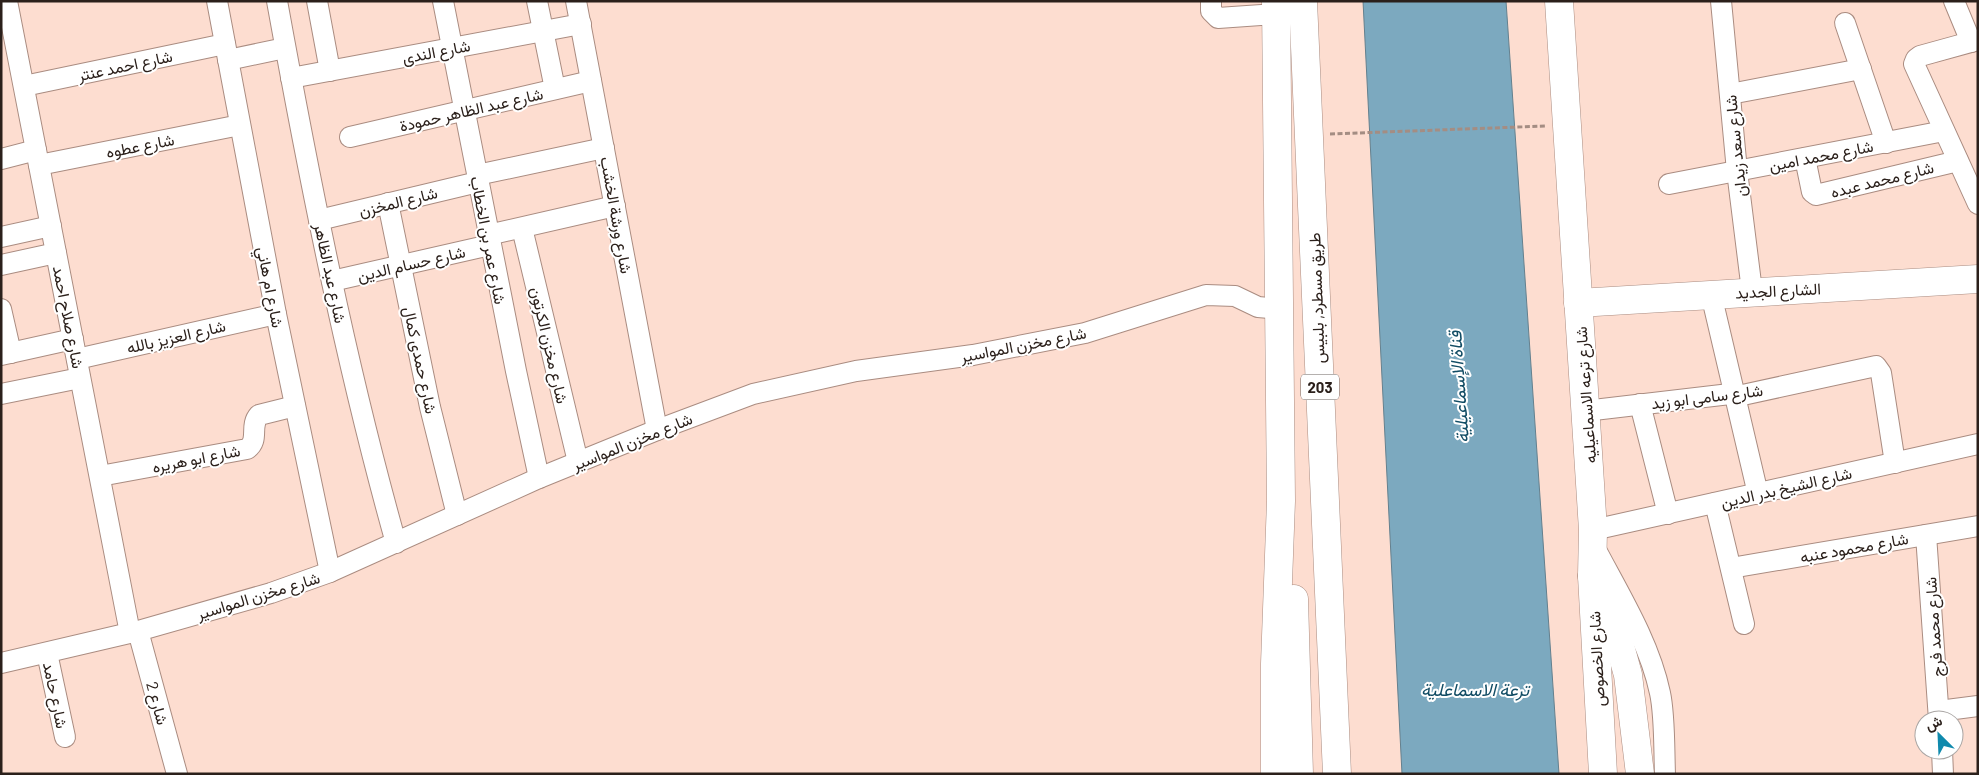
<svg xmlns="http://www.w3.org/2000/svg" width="1979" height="775" viewBox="0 0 1979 775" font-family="Barlow,Vazirmatn,sans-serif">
  <rect width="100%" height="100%" fill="#fdddd0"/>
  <!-- water -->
  <path fill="#7ca9bf" stroke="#64808e" d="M1363,1h143l53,773h-157z"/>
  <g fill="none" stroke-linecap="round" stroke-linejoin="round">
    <!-- street casing -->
    <g stroke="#aa8c81" stroke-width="22">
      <g id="street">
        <path d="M7,1l123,632"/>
        <path d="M217,1l59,313 54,258"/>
        <path d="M277,1c33,182 69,364 119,542"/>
        <path d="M317,1l13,70"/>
        <path d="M443,1l73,370 23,107"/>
        <path d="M537,1l18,88"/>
        <path d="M576,1l81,429"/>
        <path d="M1211,1v10l7,7 58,-4"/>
        <path d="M1721,1l16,170 15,120"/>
        <path d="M1954,1l17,41"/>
        <path d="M1845,23l41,120"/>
        <path d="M1978,40l-58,16 -4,3 -2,5 64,140"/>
        <path d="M228,60l57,-12"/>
        <path d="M291,78l290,-54"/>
        <path d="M24,86l201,-42"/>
        <path d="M1730,94l131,-25"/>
        <path d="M350,137l241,-56"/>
        <path d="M1805,158l7,34 4,3 142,-34"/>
        <path d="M1,159l35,-9"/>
        <path d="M39,165l201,-40"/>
        <path d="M477,175l127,-27"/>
        <path d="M1669,184l275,-53"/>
        <path d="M388,203l42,204 27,108"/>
        <path d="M319,220l159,-38"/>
        <path d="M522,228l56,234"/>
        <path d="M488,235l127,-29"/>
        <path d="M1,237l50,-11"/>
        <path d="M1,265l55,-12"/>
        <path d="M332,281l158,-36"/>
        <path d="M1711,294l47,200"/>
        <path d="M1,309l10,44"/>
        <path d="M1,355l72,-16"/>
        <path d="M77,359l199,-45"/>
        <path d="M1,394l79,-16"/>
        <path d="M1640,404l28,110"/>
        <path d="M1585,411l145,-17 8,2 138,-30 5,7 14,90"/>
        <path d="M100,476l147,-27c13,-9 2,-23 12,-34l36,-9"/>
        <path d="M1715,503l29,121"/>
        <path d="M1593,530l385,-86"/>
        <path d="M1926,535l13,185"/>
        <path d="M1594,546c24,46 55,95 66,147 5,23 4,57 5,81"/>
        <path d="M1731,568l247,-42"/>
        <path d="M138,631l39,143"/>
        <path d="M47,653l18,84"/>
        <path d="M1,663l137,-32 133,-38 59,-21 209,-94 118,-48 96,-36 103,-23 117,-16 112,-22 121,-38 29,1 23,11 22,2"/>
        <path d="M1939,711l39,-5"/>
        <path d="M1942,750l1,24"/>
      </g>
    </g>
    <!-- secondary casing -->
    <g stroke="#aa8c81" stroke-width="29">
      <g id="secondary">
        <path d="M1559,1l34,529 -1,46 11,198"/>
        <path d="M1578,303l400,-24"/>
      </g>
    </g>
    <!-- primary casing -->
    <g stroke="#aa8c81" stroke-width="29">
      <g id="primary">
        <path d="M1303,1l34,773"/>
        <path d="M1592,576l22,48 14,51 12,99"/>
        <path d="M1294,599l5,175"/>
        <path d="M1275,774v-110l6,-163 -5,-500"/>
      </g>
    </g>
    <!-- path -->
    <path stroke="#a48d83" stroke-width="3" stroke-dasharray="5 2.5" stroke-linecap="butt" d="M1330,134l216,-8"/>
    <!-- street -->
    <use href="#street" stroke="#fff" stroke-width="20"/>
    <!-- secondary -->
    <use href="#secondary" stroke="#fff" stroke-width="28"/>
    <!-- primary -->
    <use href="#primary" stroke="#fff" stroke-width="28"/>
  </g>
  <g text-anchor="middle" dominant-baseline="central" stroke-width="4" stroke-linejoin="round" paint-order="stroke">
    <!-- shield labels -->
    <rect fill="#fff" stroke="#6b635f" stroke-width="1" x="1301" y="374.5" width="38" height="25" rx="4"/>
    <g font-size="15" font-weight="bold" fill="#2b201b">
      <text x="1320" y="387">203</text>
    </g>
    <!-- street labels -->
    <g font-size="16" fill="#2b201b" stroke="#fff">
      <text transform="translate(436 51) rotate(-11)">شارع الندى</text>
      <text transform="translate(125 65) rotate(-12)">شارع احمد عنتر</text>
      <text transform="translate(471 109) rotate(-13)">شارع عبد الظاهر حمودة</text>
      <text transform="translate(140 145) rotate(-11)">شارع عطوه</text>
      <text transform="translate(1735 146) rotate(-96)">شارع سعد زيدان</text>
      <text transform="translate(1821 155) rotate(-11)">شارع محمد امين</text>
      <text transform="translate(1882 179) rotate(-14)">شارع محمد عبده</text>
      <text transform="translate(398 201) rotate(-14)">شارع المخزن</text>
      <text transform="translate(617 215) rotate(80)">شارع ورشة الخشب</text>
      <text transform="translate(489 240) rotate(79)">شارع عمر بن الخطاب</text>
      <text transform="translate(411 263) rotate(-13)">شارع حسام الدين</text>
      <text transform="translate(331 273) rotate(78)">شارع عبد الظاهر</text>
      <text transform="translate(271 287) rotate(79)">شارع ام هاني</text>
      <text transform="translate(1778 290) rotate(-3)">الشارع الجديد</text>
      <text transform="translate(1316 298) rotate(-92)">طريق مسطرد, بلبيس</text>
      <text transform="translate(69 317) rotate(79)">شارع صلاح احمد</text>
      <text transform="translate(176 336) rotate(-13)">شارع العزيز بالله</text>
      <text transform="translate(1023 344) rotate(-11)">شارع مخزن المواسير</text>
      <text transform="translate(550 345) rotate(77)">شارع مخزن الكرتون</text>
      <text transform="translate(421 360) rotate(78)">شارع حمدى كمال</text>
      <text transform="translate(1585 395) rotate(-94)">شارع ترعه الاسماعيليه</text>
      <text transform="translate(1707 396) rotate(-7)">شارع سامى ابو زيد</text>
      <text transform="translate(632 441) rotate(-22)">شارع مخزن المواسير</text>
      <text transform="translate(196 458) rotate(-11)">شارع ابو هريره</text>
      <text transform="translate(1786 487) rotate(-13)">شارع الشيخ بدر الدين</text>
      <text transform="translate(1854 547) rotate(-10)">شارع محمود عنبه</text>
      <text transform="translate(258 595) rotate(-17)">شارع مخزن المواسير</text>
      <text transform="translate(1933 627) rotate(-94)">شارع محمد فرج</text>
      <text transform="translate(1596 659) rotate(-93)">شارع الخصوص</text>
      <text transform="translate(56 695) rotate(78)">شارع حامد</text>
      <text transform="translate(158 703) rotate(75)">شارع 2</text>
    </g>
    <!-- water labels -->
    <g font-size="18" font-style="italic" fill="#114c64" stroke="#fff">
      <text transform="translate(1458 387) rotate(-94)">قناة الإسماعيلية</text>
      <text x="1475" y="689">ترعة الاسماعلية</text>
    </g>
  </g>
  <!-- border -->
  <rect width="1979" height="775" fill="none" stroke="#2b201b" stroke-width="5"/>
  <!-- north arrow -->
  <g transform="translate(1939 735) rotate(336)"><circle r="24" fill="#ffffff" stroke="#aaa6a4"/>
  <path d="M0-4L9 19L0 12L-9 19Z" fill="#108aad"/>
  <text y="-8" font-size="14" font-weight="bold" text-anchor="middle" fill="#2b201b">ش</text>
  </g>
</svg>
